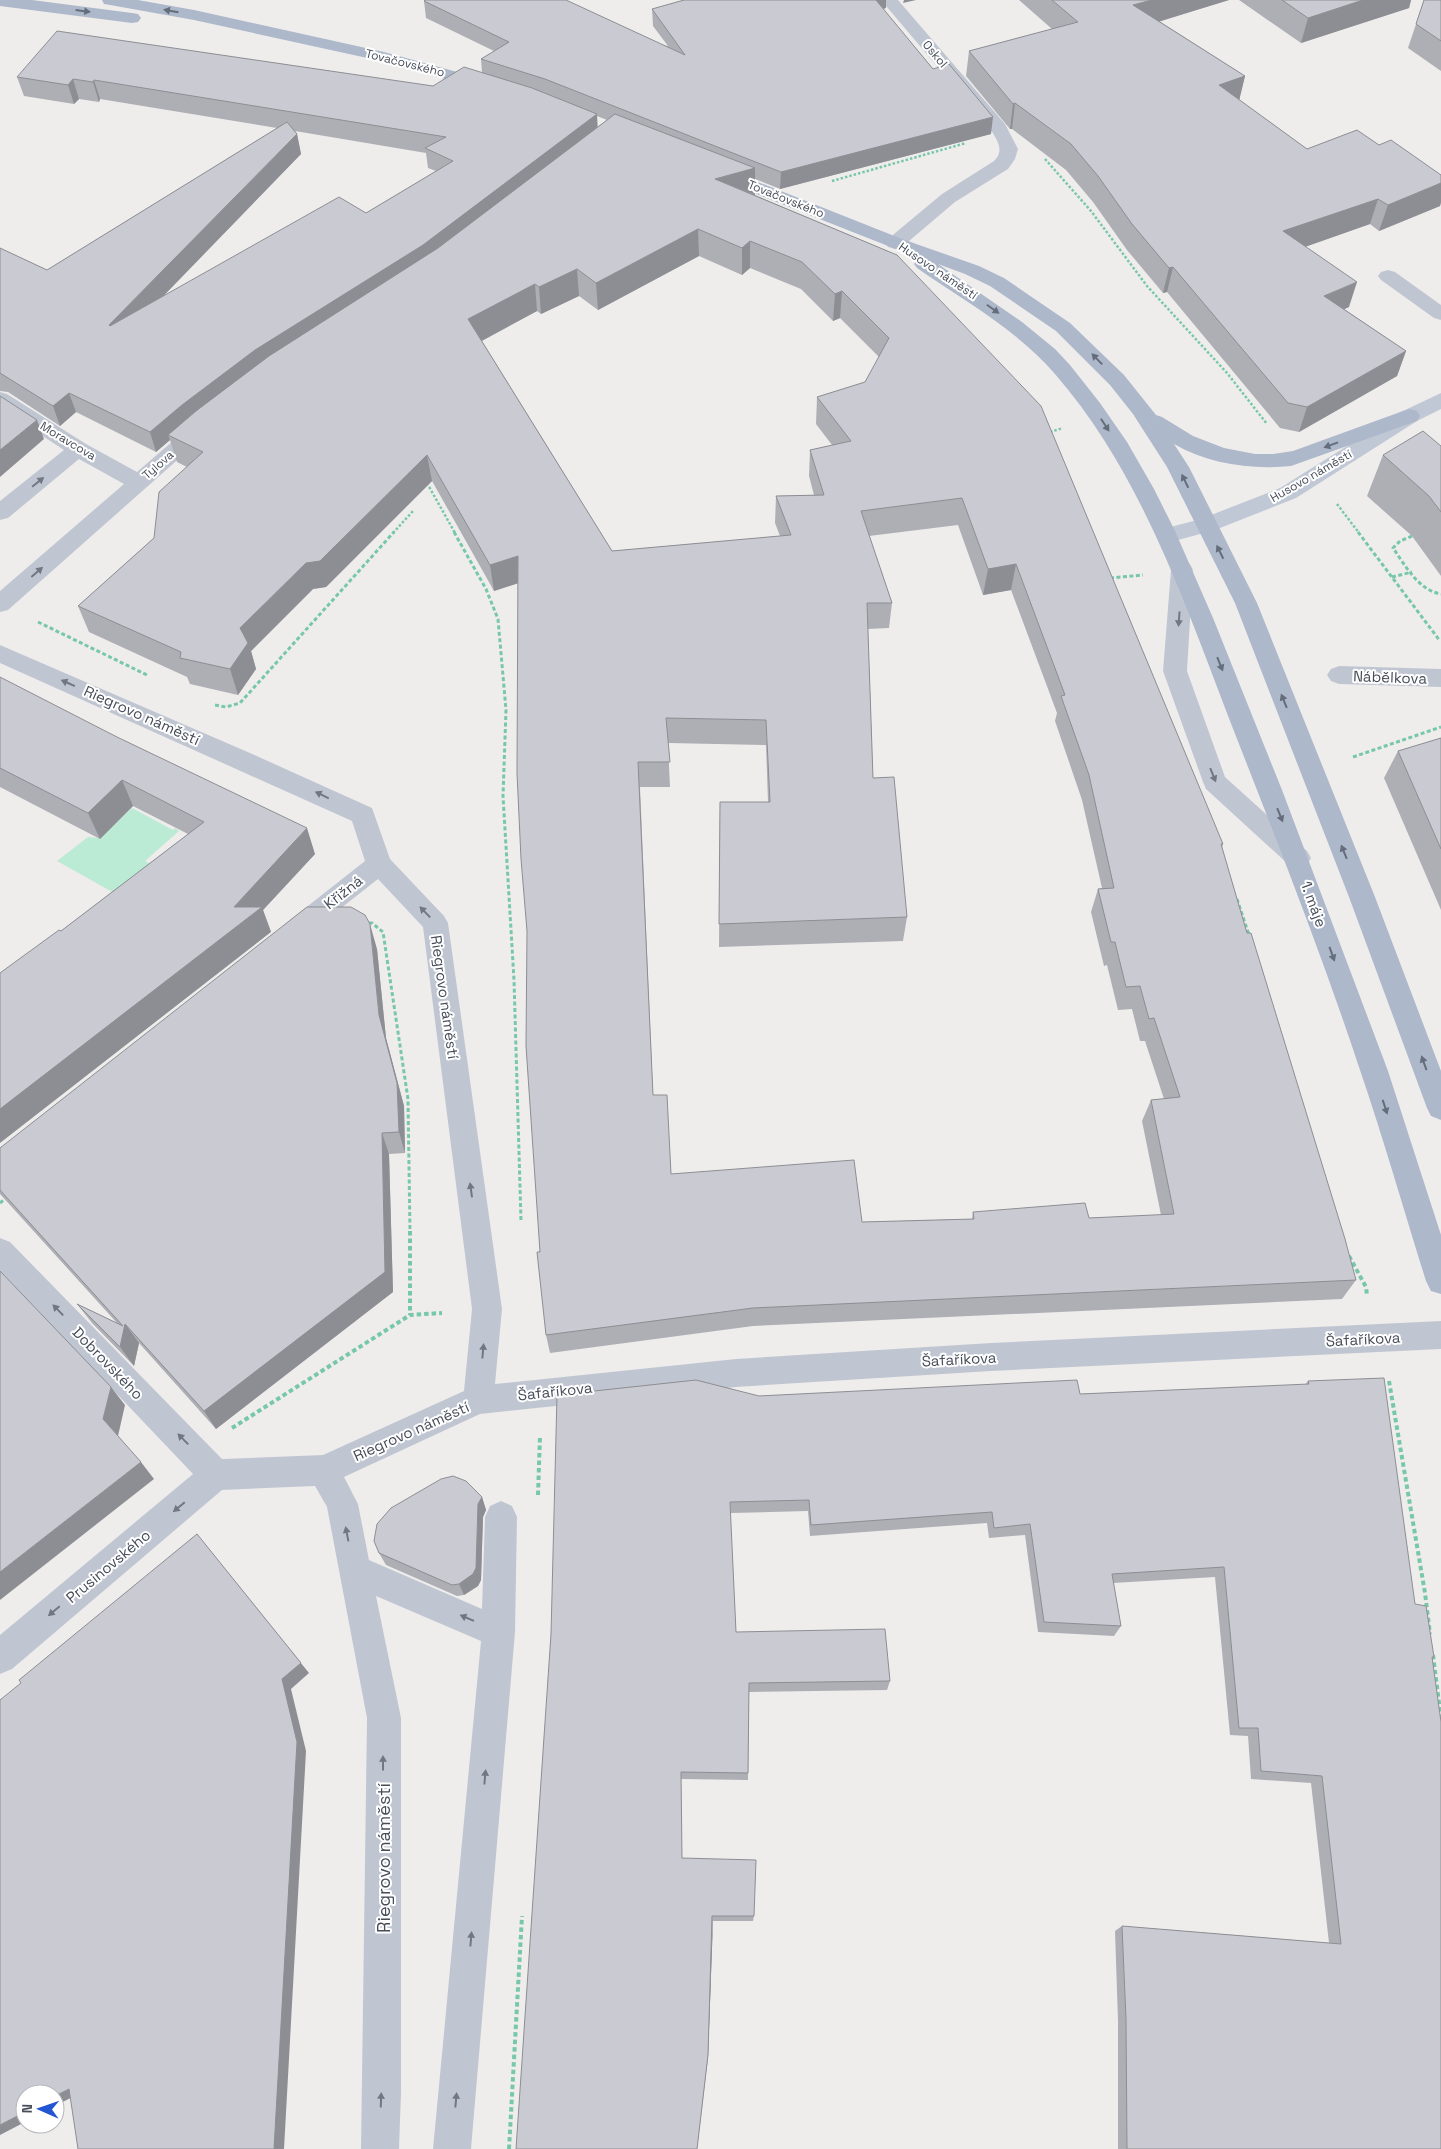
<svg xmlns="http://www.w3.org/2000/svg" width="1441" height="2149" viewBox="0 0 1441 2149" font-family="'Space Grotesk',sans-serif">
  <rect width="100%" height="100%" fill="#efedec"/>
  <!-- green -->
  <path fill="#bcebd5" d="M132,808l41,22 2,-2 4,3 -34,30 7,4 -38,28 -57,-32 31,-24 12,1z"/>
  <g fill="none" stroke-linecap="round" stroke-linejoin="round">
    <!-- path-far2 -->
    <g stroke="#77c7ab" stroke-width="2.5" stroke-dasharray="2.5 2" stroke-linecap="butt">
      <path d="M1045,159l46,52 56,75 80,87 40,51"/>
      <path d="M832,181l134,-38"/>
      <path d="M1050,432l13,-4"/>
      <path d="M427,483l28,50"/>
      <path d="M1337,504l22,29"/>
      <path d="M393,533l20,-22"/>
    </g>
    <!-- path-far1 -->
    <g stroke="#77c7ab" stroke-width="3" stroke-dasharray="4 2.5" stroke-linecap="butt">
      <path d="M454,532l32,57 12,30 8,91 -3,86 11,184 7,241"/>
      <path d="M1358,532l82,109"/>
      <path d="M1412,536l-12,5 -7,7c12,17 25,42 48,46"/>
      <path d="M1392,577l20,-5"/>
      <path d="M1110,578l33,-3"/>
      <path d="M38,622l109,53"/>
      <path d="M215,705l11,2 14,-4 154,-171"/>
      <path d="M1353,757l88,-30"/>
      <path d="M1237,899l12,36"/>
      <path d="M369,923h3l11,9 25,167 2,133"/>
      <path d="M0,1203l8,-7"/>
    </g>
    <!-- path -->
    <g stroke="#77c7ab" stroke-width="4" stroke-dasharray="4.5 3" stroke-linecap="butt">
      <path d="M410,1231v84"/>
      <path d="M1349,1256l17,31 1,8"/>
      <path d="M1389,1381l36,212 5,41"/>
      <path d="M232,1428l178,-113 32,-2"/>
      <path d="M538,1495l2,-59"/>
      <path d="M1433,1655l8,64"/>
      <path d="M509,2149l13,-233"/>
    </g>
    <!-- lane -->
    <g fill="#c0c6d1" fill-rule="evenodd">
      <path d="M1388,270l7,2 46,33v15l-7,-2 -53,-38 -3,-4 3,-4z"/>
      <path d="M1182,562l8,2 3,6 -6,101 38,106 82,74 4,7 -4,7 -9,3 -9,-3 -83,-76 -3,-7 -40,-111 8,-101 3,-6z"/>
    </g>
    <!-- street -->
    <g fill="#c0c6d1" fill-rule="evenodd">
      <path d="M881,0h17l107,124 13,25 -3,10 -7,10 -53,33 -53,45 -7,2 -7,-2 -3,-4 3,-4 54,-45 52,-33c11,-10 3,-21 -3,-31z"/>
      <path d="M0,392l7,2 79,50 51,28 58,-50 7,-2 7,2 4,5 -4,5 -201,178 -8,2v-21l124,-107 -45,-25 -71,59 -8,2v-19l64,-51 -64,-42z"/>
      <path d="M0,645l250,108 122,55 18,51 54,57 4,7 54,386 -7,75 241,-25 255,-16 450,-22v28l-450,22 -255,16 -256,27 -136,63 14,27 11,56 113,49 3,-92 5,-11 11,-5 11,5 5,11 -2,115 -44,517h-38l48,-508 -105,-45 25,122v375l-2,56h-38l6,-431 -40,-211 -12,-21 -93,4 -210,179 -12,5v-39l193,-161 -193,-203v-33l10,4 212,217 101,-4 141,-64 8,-82 -49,-382 -45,-48 -75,59 -9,3 -9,-3 -4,-7 4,-7 80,-63 -13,-40 -352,-158z"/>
      <path d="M1339,666l102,3v18l-102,-3 -8,-3 -4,-6 4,-6z"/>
    </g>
    <!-- secondary -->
    <path fill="#c0c7d5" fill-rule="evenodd" d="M1441,393v16l-24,12 -121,77 -81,32 -48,13 -8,-3 -3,-5 3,-5 42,-11 79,-31 123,-77z"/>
    <!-- primary -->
    <g fill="#adb8ca" fill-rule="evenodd">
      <path d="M0,0h32l100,13 6,1 3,4 -3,4 -6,1 -132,-17z"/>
      <path d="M102,0h36l56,10 190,42 110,30 3,4 -3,4 -6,1 -107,-30 -187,-41 -84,-15 -6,-1z"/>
      <path d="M720,167l182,72 77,27 25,12 66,45 54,52 32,40 6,2 31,19 31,12 31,6h18l20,-3 110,-40 7,-2 7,2 3,5 -3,5 -126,45c-40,4 -82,-2 -117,-22l15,23 68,136 118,294 66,174v49l-10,-4 -4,-8 -78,-211 -114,-294 -68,-136 -34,-53 -23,-29 -54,-54 -66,-45 -25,-12 -27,-10 84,58 33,27 15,16 30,38 27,39 27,47 21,42 38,87 69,172 106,281 53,164v59l-10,-3 -5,-10c-22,-70 -42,-141 -66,-211 -39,-118 -85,-234 -130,-349 -46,-120 -89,-248 -175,-347 -38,-44 -90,-73 -138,-106l-3,-4 3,-4 4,-1 -208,-82 -2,-4 2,-4z"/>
    </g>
  </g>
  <!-- wall -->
  <g fill="#aeafb5" fill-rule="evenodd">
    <path d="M684,0h202v8l-3,1 50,60 58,65 -211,55 -25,-10v16l142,60 326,589 -1,4 25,85 109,347 -14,19 -589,27 -203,27 -4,-18 -6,-83 -13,-321 -9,-348 -24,8 -62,-110 -106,106 -13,2 -62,62 5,18 -18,26 -48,-11 -3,-7 -98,-45 -11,-26 76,-68 33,-71 -10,-5 -7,-22 -14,12 -80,-40 -16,14 -52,-34 -8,-1v-143l47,22 230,-142 -177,-29 -1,3 -20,-3 -5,5 -50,-8 -7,-19 416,9 49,-13 -1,-14 13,-8 -68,-33 -2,-17 244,45 -15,-20 -1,-17zM597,116l10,4 -10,7zM295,131l131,22 2,15 8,3 -70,42 -204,84 139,-143 -4,-20zM699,256l43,19 8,-7 51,21 32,32 7,-3 39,39 -14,25 -48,15 -1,27 16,21 -22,5 -1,26 5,19 -38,1 -1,27 5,13 -168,15 -130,-210 55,-30 4,3 38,-18 19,14zM958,525l25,70 28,-5 46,123 -2,8 27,79 20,88 -4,1 -7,23 13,54 3,-1 11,45 14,-1 8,32h5l19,58 -13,1 -9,21 19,94 -72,3 -116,-6 -1,7 -110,3 -191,-48 -18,-79 -13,-308h30l-2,-44 98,2 2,57h-48l-1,145 184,-6 4,-24 -34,-139 -5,-149 21,-1 3,-25 -23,-67z"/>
    <path d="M1019,0h210l-70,21 86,55 -6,24 68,49 72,-4 62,30v27l-1,4 -61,25 -9,-7 -65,23 44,60 -5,2 62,42 -9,25 -98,56 -19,-4 -113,-136 -4,1 -36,-43 -34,-48 -27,-32 -54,-41h-2l-44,-53 3,-25 83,-22z"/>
    <path d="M1239,0h172l-2,8 -108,35z"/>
    <path d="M1424,0h17v71l-33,-23z"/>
    <path d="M1441,446v130l-29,-40 -45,-40 16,-41z"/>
    <path d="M0,677l315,177 -52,56 8,22 -210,-1 127,-97 -55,-28 -33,33 -100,-52z"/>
    <path d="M1441,738v172l-57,-132 14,-27z"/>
    <path d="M377,949l9,89 18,68 1,47 -16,1 4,138 -177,137 -77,-86 -5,23 -42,-43 -15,-19 40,19 -117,-129v-46z"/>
    <path d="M1308,1381l107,223 19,53 -2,2 9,490h-323v-128l-3,-90 7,-5 207,17 -18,-160 -60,-4 -3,-43 -18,-1 -15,-158 -102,6 8,43 -7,10 -76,-4 -13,-97 -36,3 -2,-15 -177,13 -2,-25 -78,2 6,119 154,49 -3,9 -138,2 -1,88 -67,-1 1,79 72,58 -1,5h-40l-5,136 -192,92 243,-753 321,-2 225,-9z"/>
    <path d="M482,1497l4,13 -3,7 -2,63 -3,6 -14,9 -7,1 -71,-31 -7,-12z"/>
  </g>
  <!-- shaded-wall -->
  <g fill="#8d8e93">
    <path d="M871,0h15v8l-16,4z"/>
    <path d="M904,0h12l-13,3z"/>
    <path d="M1152,0h77l-100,31 4,-26z"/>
    <path d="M1363,0h48l-2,8 -108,35 7,-25z"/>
    <path d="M1245,76l-6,25 -20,-16z"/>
    <path d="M73,79l6,20 -5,5 -6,-19z"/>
    <path d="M94,80l6,19 -1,3 -6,-20z"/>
    <path d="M1015,103l-3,26h-2l3,-25z"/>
    <path d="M597,114l1,19 -172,131 -258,171 2,5 -14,12 -6,-20 32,-27 73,-55z"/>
    <path d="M993,117l-2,17 -211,55 1,-17z"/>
    <path d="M297,134l4,20 -185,191 -7,-20z"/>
    <path d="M755,168v27l-40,-16z"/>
    <path d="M1441,183v19l-1,4 -61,25 9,-26z"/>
    <path d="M1378,199l-8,25 -94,33 7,-26z"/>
    <path d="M698,229l1,27 -101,54 -2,-27z"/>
    <path d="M750,241v27l-8,7v-27z"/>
    <path d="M1173,267l-6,25 -4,1 6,-25z"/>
    <path d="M577,269l2,27 -38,18 -2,-27z"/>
    <path d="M1357,282l-8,25 -33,15 8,-26z"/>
    <path d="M535,284l2,27 -65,35 -4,-27z"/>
    <path d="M842,291l-2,27 -7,3 2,-27z"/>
    <path d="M1406,351l-9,25 -98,56 8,-25z"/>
    <path d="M69,393l7,19 -16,14 -7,-20z"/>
    <path d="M37,420l7,19 -44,38v-27z"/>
    <path d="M427,455l5,26 -106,106 -13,2 -62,62 5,18 -18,26 -8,-26 10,-41 66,-65z"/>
    <path d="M518,556l4,26 -28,9 -4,-26z"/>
    <path d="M1016,564l-5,26 -28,5 5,-26z"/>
    <path d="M122,780l11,26 -33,33 -12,-26z"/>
    <path d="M307,828l8,26 -52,56 8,22 -271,211v-34l234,-202z"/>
    <path d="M370,924l7,25 9,89 18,68 1,47 -6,-21 -20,-117z"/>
    <path d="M382,1133l7,21 4,138 -177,137 -12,-18z"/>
    <path d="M125,1324l14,19 -5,23 -14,-19z"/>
    <path d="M111,1387l14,18 -7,31 -15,-17z"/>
    <path d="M141,1462l13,17 -154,121v-28z"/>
    <path d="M482,1497l4,13 -3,7 -2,63 -3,6 -14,9 -5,-11 19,-80z"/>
    <path d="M207,1547l102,126 -18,16 15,62 -22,398h-10z"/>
    <path d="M713,1921l-5,136 -11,92z"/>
    <path d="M69,2089l15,2 -29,15v-10z"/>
    <path d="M25,2112v10l-25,13v-10z"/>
  </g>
  <!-- building -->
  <g fill="#cacbd2" stroke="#8d8e93" fill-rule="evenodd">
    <path d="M425,0h141l119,55 -33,-46 32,-9h192l57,69 16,-5 44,53 -212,55 -236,-93 -64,-20 28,-17 -85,-41z"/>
    <path d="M1052,0h100l-19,5 112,71 -26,9 88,64 50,-19 22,15 12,-5 50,35v8l-53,22 -10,-6 -95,32 74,51 -33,14 82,55 -99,56 -19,-4 -115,-136 -4,1 -37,-44 -34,-48 -27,-32 -56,-41 -2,1 -44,-53 109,-29z"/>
    <path d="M1282,0h81l-55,18z"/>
    <path d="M1424,0h17v41l-25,-17z"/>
    <path d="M57,31l376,55 31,-19 68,21 65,26 -174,131 -168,105 -73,55 -32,27 -81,-39 -16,13 -53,-33v-125l47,22 240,-148 10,12 -188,191 1,1 229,-129 27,16 87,-52 -28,-13 21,-11 -352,-57 -1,2 -20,-3 -5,6 -51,-8z"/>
    <path d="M615,114l140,54 -40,11 182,76 144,151 182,438h-2l26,89h4l94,306 11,41 -603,28 -207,27 -9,-83h3l-14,-206 1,-115 -6,-72 -4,-86 1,-217 -28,9 -63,-110 -107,106 -14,2 -66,65 8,15 -18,26 -50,-11 1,-6 -103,-46 76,-68 5,-46 44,-40 -35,-17 28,-24 73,-55 169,-108zM698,229l44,19 8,-7 52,21 33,32 7,-3 47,47 -24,44 -48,15 34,44 -41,9 14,45 -48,1 15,39 -179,16 -144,-232 67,-35 4,3 38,-18 19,14zM962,498l26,71 28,-5 49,131 -4,1 28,79 25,113 -16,1 13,53h4l11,45 14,-1 9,33 5,-1 26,79 -29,3 23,114 -85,4 -4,-15 -112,9 1,7 -112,3 -8,-62 -183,14 -4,-79h-14l-15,-333h32l-4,-44 100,2 4,82h-50l-1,122 188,-7 -13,-140 -21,1 -6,-175h25l-31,-92z"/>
    <path d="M0,396l37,24 -37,30z"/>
    <path d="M1423,431l18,15v66l-12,-16 -46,-41z"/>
    <path d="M0,677l117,60 190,91 -73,79h28l-262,202v-136l59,-43 2,1 143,-109 -82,-42 -34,33 -88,-45z"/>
    <path d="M1441,738v111l-43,-98z"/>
    <path d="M307,907h44l14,8 5,9 9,91 18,68 2,49 -17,1 3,139 -181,139 -79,-87 -5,23 -43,-43 46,22 -123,-136v-42z"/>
    <path d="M0,1271l111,116 -8,32 38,43 -141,110z"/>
    <path d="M1384,1378l31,226 11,2 8,51h-2l9,65v427h-314l-1,-130 -4,-93 219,18 -19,-168 -61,-5 -3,-43h-19l-15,-161 -112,7 9,52 -77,-4 -14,-98 -36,4 -2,-16 -181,13 -2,-25 -79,2 6,130 149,-3 5,52 -141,2 -1,90 -67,-1 1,86 74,2 -2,56h-42l-4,139 -11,94h-181l35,-515 6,-239 139,-15 63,16 318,-16 3,14 229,-10 -1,-3z"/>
    <path d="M453,1476l13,5 16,16 -4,7 -2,64 -3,6 -14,10 -7,1 -73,-32 -5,-12 3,-17 14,-16 50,-29z"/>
    <path d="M197,1534l104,129 -19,16 15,63 -23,407h-196l-9,-60 -14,7v-2h-30v18l-25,13v-425l21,-17 -2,-3z"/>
  </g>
  <!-- one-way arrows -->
  <defs><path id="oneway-solid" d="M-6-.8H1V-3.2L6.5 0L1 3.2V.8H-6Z" transform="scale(1.25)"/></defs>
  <g fill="#656d7b">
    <use href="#oneway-solid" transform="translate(83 11) rotate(7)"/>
    <use href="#oneway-solid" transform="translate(171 11) rotate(-170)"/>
    <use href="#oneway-solid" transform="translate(993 309) rotate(35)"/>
    <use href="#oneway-solid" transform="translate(1097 359) rotate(-134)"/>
    <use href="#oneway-solid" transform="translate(1105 425) rotate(57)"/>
    <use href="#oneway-solid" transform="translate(1331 445) rotate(160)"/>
    <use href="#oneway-solid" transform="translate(1185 481) rotate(-116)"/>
    <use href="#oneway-solid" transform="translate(1220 552) rotate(-116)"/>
    <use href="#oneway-solid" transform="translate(1220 664) rotate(68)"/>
    <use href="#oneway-solid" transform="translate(1284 701) rotate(-112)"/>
    <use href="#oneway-solid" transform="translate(1280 815) rotate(68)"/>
    <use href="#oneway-solid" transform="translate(1344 852) rotate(-112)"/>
    <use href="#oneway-solid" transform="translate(1332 954) rotate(70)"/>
    <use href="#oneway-solid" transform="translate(1424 1063) rotate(-110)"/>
    <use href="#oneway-solid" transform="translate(1385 1107) rotate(72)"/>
  </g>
  <g fill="#717783">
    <use href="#oneway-solid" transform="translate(38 482) rotate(-39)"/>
    <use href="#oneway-solid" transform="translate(37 572) rotate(-41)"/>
    <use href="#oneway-solid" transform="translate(1179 619) rotate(94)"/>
    <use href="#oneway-solid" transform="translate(68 683) rotate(-156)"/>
    <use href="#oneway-solid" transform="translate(1213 775) rotate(68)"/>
    <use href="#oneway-solid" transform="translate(322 795) rotate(-154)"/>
    <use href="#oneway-solid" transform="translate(425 912) rotate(-134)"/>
    <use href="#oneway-solid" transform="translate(471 1190) rotate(-98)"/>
    <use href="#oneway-solid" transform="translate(58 1310) rotate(-134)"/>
    <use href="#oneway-solid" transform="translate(483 1351) rotate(-85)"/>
    <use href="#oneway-solid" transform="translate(183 1439) rotate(-134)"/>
    <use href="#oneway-solid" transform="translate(179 1507) rotate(140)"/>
    <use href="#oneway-solid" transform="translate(347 1534) rotate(-101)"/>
    <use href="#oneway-solid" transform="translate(54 1611) rotate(140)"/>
    <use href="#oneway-solid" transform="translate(467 1618) rotate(-157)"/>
    <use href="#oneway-solid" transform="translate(383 1763) rotate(-90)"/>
    <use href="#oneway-solid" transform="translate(485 1777) rotate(-85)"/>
    <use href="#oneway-solid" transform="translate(471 1939) rotate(-85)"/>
    <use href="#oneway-solid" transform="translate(381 2100) rotate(-88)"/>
    <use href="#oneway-solid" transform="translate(456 2100) rotate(-85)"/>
  </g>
  <g text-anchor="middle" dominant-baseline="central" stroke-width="4" stroke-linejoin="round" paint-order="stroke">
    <!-- far-street labels -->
    <g font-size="12" fill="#464d59" stroke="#fff">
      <text transform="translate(935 54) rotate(50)">Oskol</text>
      <text transform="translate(405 63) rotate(14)">Tovačovského</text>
      <text transform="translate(786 199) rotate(22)">Tovačovského</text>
      <text transform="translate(938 271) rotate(34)">Husovo náměstí</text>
      <text transform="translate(68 441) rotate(31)">Moravcova</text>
      <text transform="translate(158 465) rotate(-41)">Tylova</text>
      <text transform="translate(1311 476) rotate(-30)">Husovo náměstí</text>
    </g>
    <!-- street labels -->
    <g font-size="15" fill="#464d59" stroke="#fff">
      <text transform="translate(1390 677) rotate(2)">Nábělkova</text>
      <text transform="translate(142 715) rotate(24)">Riegrovo náměstí</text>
      <text transform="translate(343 892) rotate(-38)">Křižná</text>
      <text transform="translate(1314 904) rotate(70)">1. máje</text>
      <text transform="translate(445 997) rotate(82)">Riegrovo náměstí</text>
      <text transform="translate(1363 1339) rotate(-3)">Šafaříkova</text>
      <text transform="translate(959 1359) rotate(-3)">Šafaříkova</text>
      <text transform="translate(108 1363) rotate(46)">Dobrovského</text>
      <text transform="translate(555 1391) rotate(-6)">Šafaříkova</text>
      <text transform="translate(411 1431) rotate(-24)">Riegrovo náměstí</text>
      <text transform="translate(108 1566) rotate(-40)">Prusinovského</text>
    </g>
    <!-- near-street labels -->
    <g font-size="18" fill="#464d59" stroke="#fff">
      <text transform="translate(383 1858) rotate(-90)">Riegrovo náměstí</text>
    </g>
  </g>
  <!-- north arrow -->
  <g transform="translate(40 2109) rotate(272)"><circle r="24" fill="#ffffff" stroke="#b5b8bd"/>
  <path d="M0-4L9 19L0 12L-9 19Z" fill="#2356d2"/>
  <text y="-8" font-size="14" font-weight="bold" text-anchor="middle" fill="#464d59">N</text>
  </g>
</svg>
